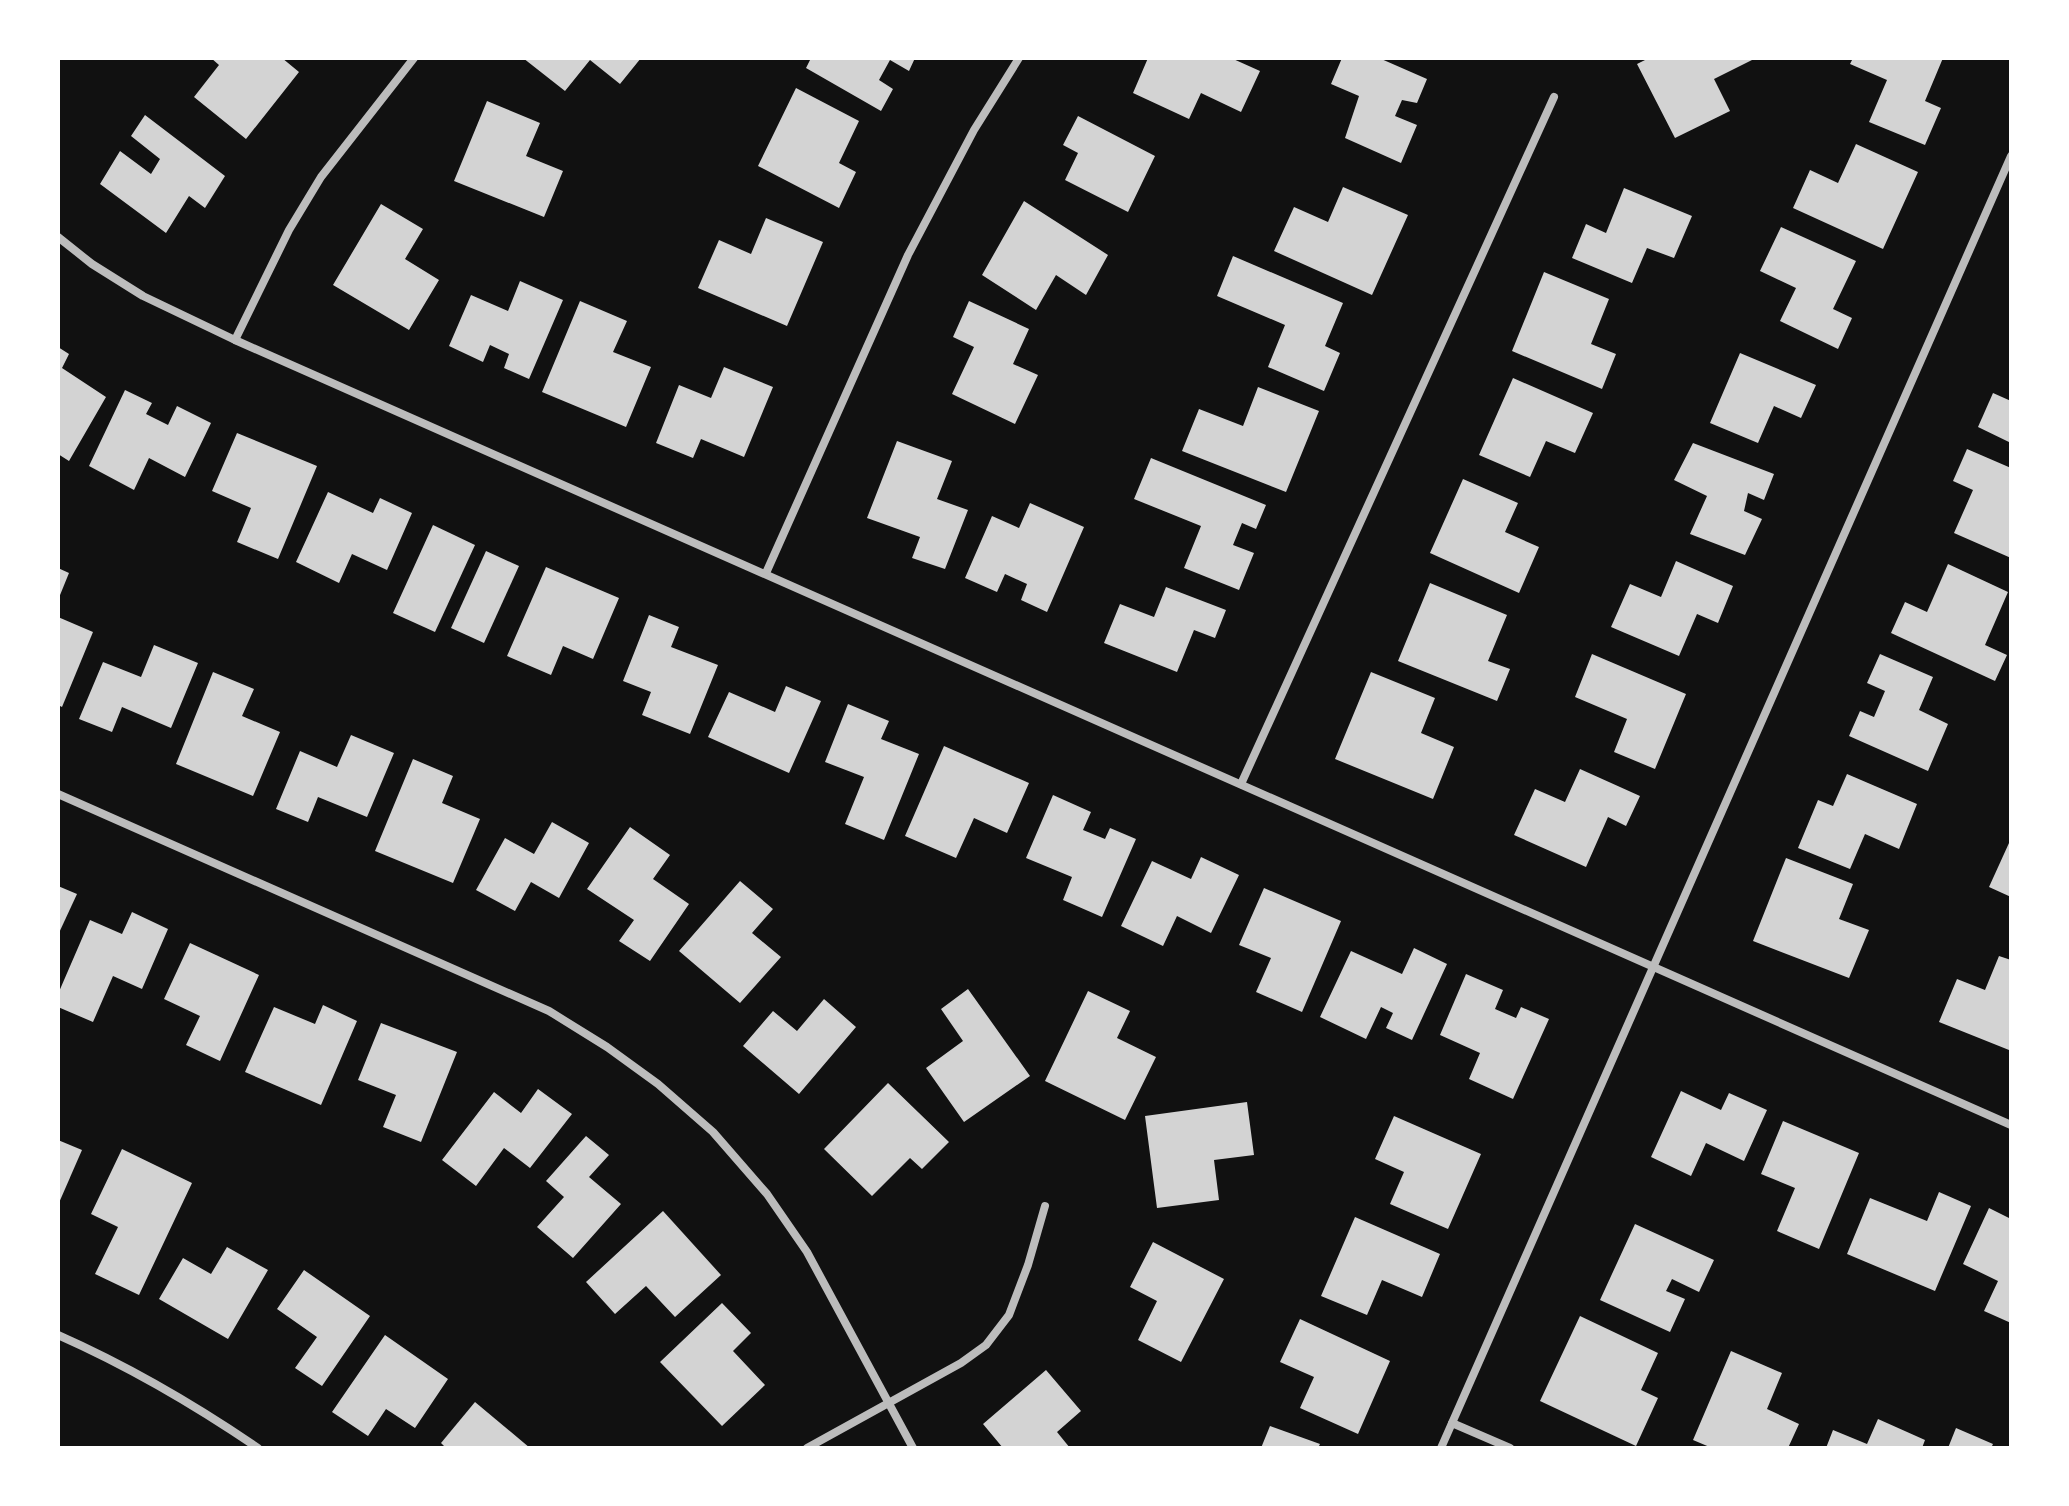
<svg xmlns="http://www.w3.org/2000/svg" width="2069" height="1506" viewBox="0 0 2069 1506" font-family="'Fira Sans Condensed',sans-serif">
  <rect width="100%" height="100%" fill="#111"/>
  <!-- building -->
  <g fill="#d3d3d3">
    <path d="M211,58h71l17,14 -53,67 -52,-42 25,-32z"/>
    <path d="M523,58h118l-21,26 -30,-24 -25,31z"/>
    <path d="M811,58h104l-6,13 -19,-11 -11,20 14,9 -12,22 -75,-43z"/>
    <path d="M1148,58h83l29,13 -19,41 -40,-19 -12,26 -56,-26z"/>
    <path d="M1342,58h37l48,21 -10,24 -15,-3 -7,16 22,9 -16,38 -56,-25 14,-42 -28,-12z"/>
    <path d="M1649,58h107l-42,21 16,32 -55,27 -38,-74z"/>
    <path d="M1853,58h90l-18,43 16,7 -16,37 -56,-23 18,-42 -37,-16z"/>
    <path d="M796,88l63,33 -20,42 17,9 -17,36 -81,-42z"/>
    <path d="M487,101l53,22 -14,33 37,15 -19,46 -90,-36z"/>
    <path d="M145,115l80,61 -20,32 -16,-12 -23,37 -66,-49 20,-33 31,23 9,-15 -29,-23z"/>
    <path d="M1078,116l77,40 -27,56 -63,-32 13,-27 -15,-8z"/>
    <path d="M1856,144l62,28 -35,77 -90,-41 17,-38 28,13z"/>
    <path d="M1343,187l65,28 -36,80 -98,-44 20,-44 34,15z"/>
    <path d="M1624,188l68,28 -18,42 -27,-10 -15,35 -60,-25 14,-34 20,9z"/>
    <path d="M1024,201l84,54 -22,40 -30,-20 -20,35 -54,-35z"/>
    <path d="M381,204l42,25 -18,30 34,21 -30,50 -76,-45z"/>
    <path d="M766,218l57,24 -36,84 -89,-38 21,-48 32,14z"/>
    <path d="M1781,227l75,34 -23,48 19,9 -14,31 -58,-28 16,-33 -36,-17z"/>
    <path d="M1233,256l110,47 -18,43 15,7 -16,38 -56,-24 17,-42 -68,-29z"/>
    <path d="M1544,272l65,27 -18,45 25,10 -14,35 -90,-38z"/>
    <path d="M520,281l43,19 -34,79 -25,-11 5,-14 -19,-9 -7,17 -34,-16 22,-51 37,16z"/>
    <path d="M580,301l47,20 -14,31 38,15 -25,60 -84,-35z"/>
    <path d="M969,301l60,28 -16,35 25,11 -23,49 -63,-30 22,-47 -21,-10z"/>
    <path d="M58,347l11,7 -7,14 44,29 -37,64 -11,-7z"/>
    <path d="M1740,353l76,32 -15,33 -27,-12 -16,37 -48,-20z"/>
    <path d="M724,367l49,20 -29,70 -43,-18 -8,19 -37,-15 23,-58 32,13z"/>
    <path d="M1513,378l80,35 -18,40 -29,-12 -16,36 -51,-22z"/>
    <path d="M1258,387l61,24 -33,81 -104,-41 17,-42 44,17z"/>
    <path d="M125,390l27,13 -6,11 22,11 9,-19 34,17 -26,54 -36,-19 -15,32 -45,-24z"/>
    <path d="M1993,393l18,8v42l-33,-16z"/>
    <path d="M237,433l80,33 -39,93 -41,-17 14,-34 -39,-17z"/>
    <path d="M897,441l55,20 -15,38 31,11 -23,59 -33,-11 8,-21 -53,-19z"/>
    <path d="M1693,443l81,31 -10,26 -16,-7 -4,18 18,8 -17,36 -55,-21 17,-38 -33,-16z"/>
    <path d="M1967,449l44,19v90l-57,-25 19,-43 -20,-9z"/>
    <path d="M1151,458l115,47 -10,24 -14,-6 -9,22 21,8 -15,37 -55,-22 17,-42 -67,-27z"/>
    <path d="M1463,479l55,24 -13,29 34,15 -20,46 -89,-40z"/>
    <path d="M328,492l45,21 7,-15 32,15 -25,57 -35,-16 -13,29 -43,-21z"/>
    <path d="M1030,503l54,24 -37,85 -26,-12 6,-16 -22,-10 -8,18 -32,-14 27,-62 27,12z"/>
    <path d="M433,525l42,20 -40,87 -42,-19z"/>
    <path d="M486,551l33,15 -35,77 -33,-15z"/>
    <path d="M1676,561l57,25 -15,37 -21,-9 -18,42 -68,-29 19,-43 31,13z"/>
    <path d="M1948,564l60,28 -23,53 22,10 -12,26 -104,-48 14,-31 22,10z"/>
    <path d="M546,567l73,31 -26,61 -30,-13 -12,29 -44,-19z"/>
    <path d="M58,568l11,5 -11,27z"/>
    <path d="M1430,583l77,32 -19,46 22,8 -13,32 -99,-40z"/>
    <path d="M1166,587l60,23 -11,28 -21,-8 -17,42 -73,-29 16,-39 34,13z"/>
    <path d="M649,615l30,12 -8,20 47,18 -28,69 -48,-19 9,-23 -28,-11z"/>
    <path d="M58,617l35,15 -31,75 -4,-2z"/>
    <path d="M154,645l44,18 -27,65 -49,-21 -10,25 -33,-13 24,-57 38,15z"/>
    <path d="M1592,654l94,40 -31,75 -41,-17 13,-33 -52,-22z"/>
    <path d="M1880,654l53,23 -14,33 29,14 -20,47 -79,-35 11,-25 14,6 11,-26 -18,-8z"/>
    <path d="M213,672l41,17 -12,27 38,16 -27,64 -77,-32z"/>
    <path d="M1371,672l64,26 -14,35 33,14 -21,52 -98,-40z"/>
    <path d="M786,686l35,15 -32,72 -81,-36 21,-45 46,20z"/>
    <path d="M848,704l41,17 -8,18 38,15 -35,86 -39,-16 19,-47 -39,-15z"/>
    <path d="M351,735l43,18 -27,64 -49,-20 -10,25 -32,-13 24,-58 37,16z"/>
    <path d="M944,746l85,37 -22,50 -33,-15 -18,40 -51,-22z"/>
    <path d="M413,759l40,17 -11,27 38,16 -27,64 -78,-32z"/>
    <path d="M1580,769l60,27 -14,30 -18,-9 -22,50 -72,-32 21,-46 30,13z"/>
    <path d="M1847,774l70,30 -18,45 -34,-15 -15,35 -52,-21 20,-48 15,6z"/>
    <path d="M1053,795l38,17 -8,18 22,9 5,-11 26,11 -34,78 -39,-17 9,-23 -46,-19z"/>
    <path d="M552,822l37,21 -30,55 -28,-16 -16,29 -39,-21 29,-52 29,16z"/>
    <path d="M630,827l40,28 -17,24 36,25 -39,57 -31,-20 15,-21 -47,-31z"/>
    <path d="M2009,843l2,1v53l-22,-10z"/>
    <path d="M1201,857l38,18 -28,58 -34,-17 -14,30 -42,-20 31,-65 39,18z"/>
    <path d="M1786,858l67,26 -14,35 30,11 -20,48 -96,-37z"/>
    <path d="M740,881l33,28 -21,24 29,24 -41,46 -61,-52z"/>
    <path d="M58,886l19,8 -19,41z"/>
    <path d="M1264,888l77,33 -39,91 -46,-20 15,-34 -32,-13z"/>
    <path d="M132,912l36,17 -26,60 -29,-13 -20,46 -35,-15v-13l32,-74 32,14z"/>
    <path d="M190,943l69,32 -39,86 -34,-16 14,-29 -36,-17z"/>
    <path d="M1414,948l33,16 -35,76 -26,-12 7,-15 -12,-6 -15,32 -46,-22 31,-66 51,23z"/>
    <path d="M1999,956l12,4v84l-2,6 -70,-28 18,-43 28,11z"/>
    <path d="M1466,974l37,16 -8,19 21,9 5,-11 28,12 -36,80 -44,-20 11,-26 -40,-18z"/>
    <path d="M968,989l62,87 -66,46 -38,-54 37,-27 -22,-32z"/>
    <path d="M1088,991l42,20 -13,27 39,19 -31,63 -80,-39z"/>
    <path d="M824,999l32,28 -57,67 -56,-48 30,-35 24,20z"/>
    <path d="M323,1005l34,16 -36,84 -76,-33 29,-65 41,17z"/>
    <path d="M381,1023l76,29 -36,90 -38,-15 13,-32 -38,-15z"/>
    <path d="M888,1083l61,59 -27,27 -12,-11 -38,38 -48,-47z"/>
    <path d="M538,1089l34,25 -42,54 -26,-20 -28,38 -34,-26 52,-68 27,21z"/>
    <path d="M1681,1091l40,19 8,-17 38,17 -23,51 -38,-18 -15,33 -40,-19z"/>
    <path d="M1247,1102l7,53 -40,5 5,40 -62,8 -12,-92z"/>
    <path d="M1394,1116l87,38 -33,75 -58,-25 14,-32 -29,-13z"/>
    <path d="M1783,1121l76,32 -40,96 -42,-18 18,-43 -34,-14z"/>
    <path d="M586,1136l23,19 -20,22 32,27 -48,54 -36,-31 27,-30 -18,-16z"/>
    <path d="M58,1140l24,10 -24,55z"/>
    <path d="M122,1149l70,34 -53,112 -44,-21 23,-47 -27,-13z"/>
    <path d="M1939,1192l32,14 -36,85 -88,-37 23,-56 57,23z"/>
    <path d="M1989,1208l22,11v104l-27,-12 14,-30 -35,-17z"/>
    <path d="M663,1211l58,64 -46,42 -29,-31 -31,28 -29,-32z"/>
    <path d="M1355,1217l85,37 -18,43 -40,-17 -15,35 -46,-19z"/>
    <path d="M1635,1224l79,36 -15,32 -27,-13 -6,12 19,8 -15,33 -70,-32z"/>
    <path d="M1153,1242l71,37 -43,83 -43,-22 19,-39 -27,-14z"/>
    <path d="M227,1247l41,23 -40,69 -69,-40 24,-41 28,16z"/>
    <path d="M304,1270l66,46 -48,70 -27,-18 22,-31 -40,-28z"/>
    <path d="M722,1303l29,30 -18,18 32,34 -43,41 -62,-64z"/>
    <path d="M1580,1316l78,37 -17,37 17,8 -22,48 -96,-45z"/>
    <path d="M1300,1319l90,42 -32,73 -58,-26 14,-31 -34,-15z"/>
    <path d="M385,1335l63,44 -33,49 -29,-19 -18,27 -36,-24z"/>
    <path d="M1731,1351l51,22 -15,36 32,15 -11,24h-76l-19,-8z"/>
    <path d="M1046,1370l35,41 -24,21 13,16h-67l-20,-24z"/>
    <path d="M475,1402l55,46h-84l-5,-5z"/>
    <path d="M1878,1419l47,21 -3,8h-96l7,-18 34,14z"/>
    <path d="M1270,1426l50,18 -2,4h-57z"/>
    <path d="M1956,1428l37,16 -2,4h-43z"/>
  </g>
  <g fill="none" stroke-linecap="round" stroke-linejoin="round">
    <!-- minor -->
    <g stroke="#bcbcbc" stroke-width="8">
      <path d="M58,237l34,27 51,32 92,44 1776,785"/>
      <path d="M235,340l54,-110 32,-53 93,-119"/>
      <path d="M766,573l142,-318 66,-125 45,-72"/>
      <path d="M1241,784l313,-687"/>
      <path d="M58,794l491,217 58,36 51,37 55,48 54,62 40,58 106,196"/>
      <path d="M58,1335c70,31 137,70 200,113"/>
      <path d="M1452,1423l58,25"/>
      <path d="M807,1448l154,-85 25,-18 23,-30 19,-50 17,-59"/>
      <path d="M1441,1448l570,-1292"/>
    </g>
  </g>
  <!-- border -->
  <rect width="2069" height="1506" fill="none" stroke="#ffffff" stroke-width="120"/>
</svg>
